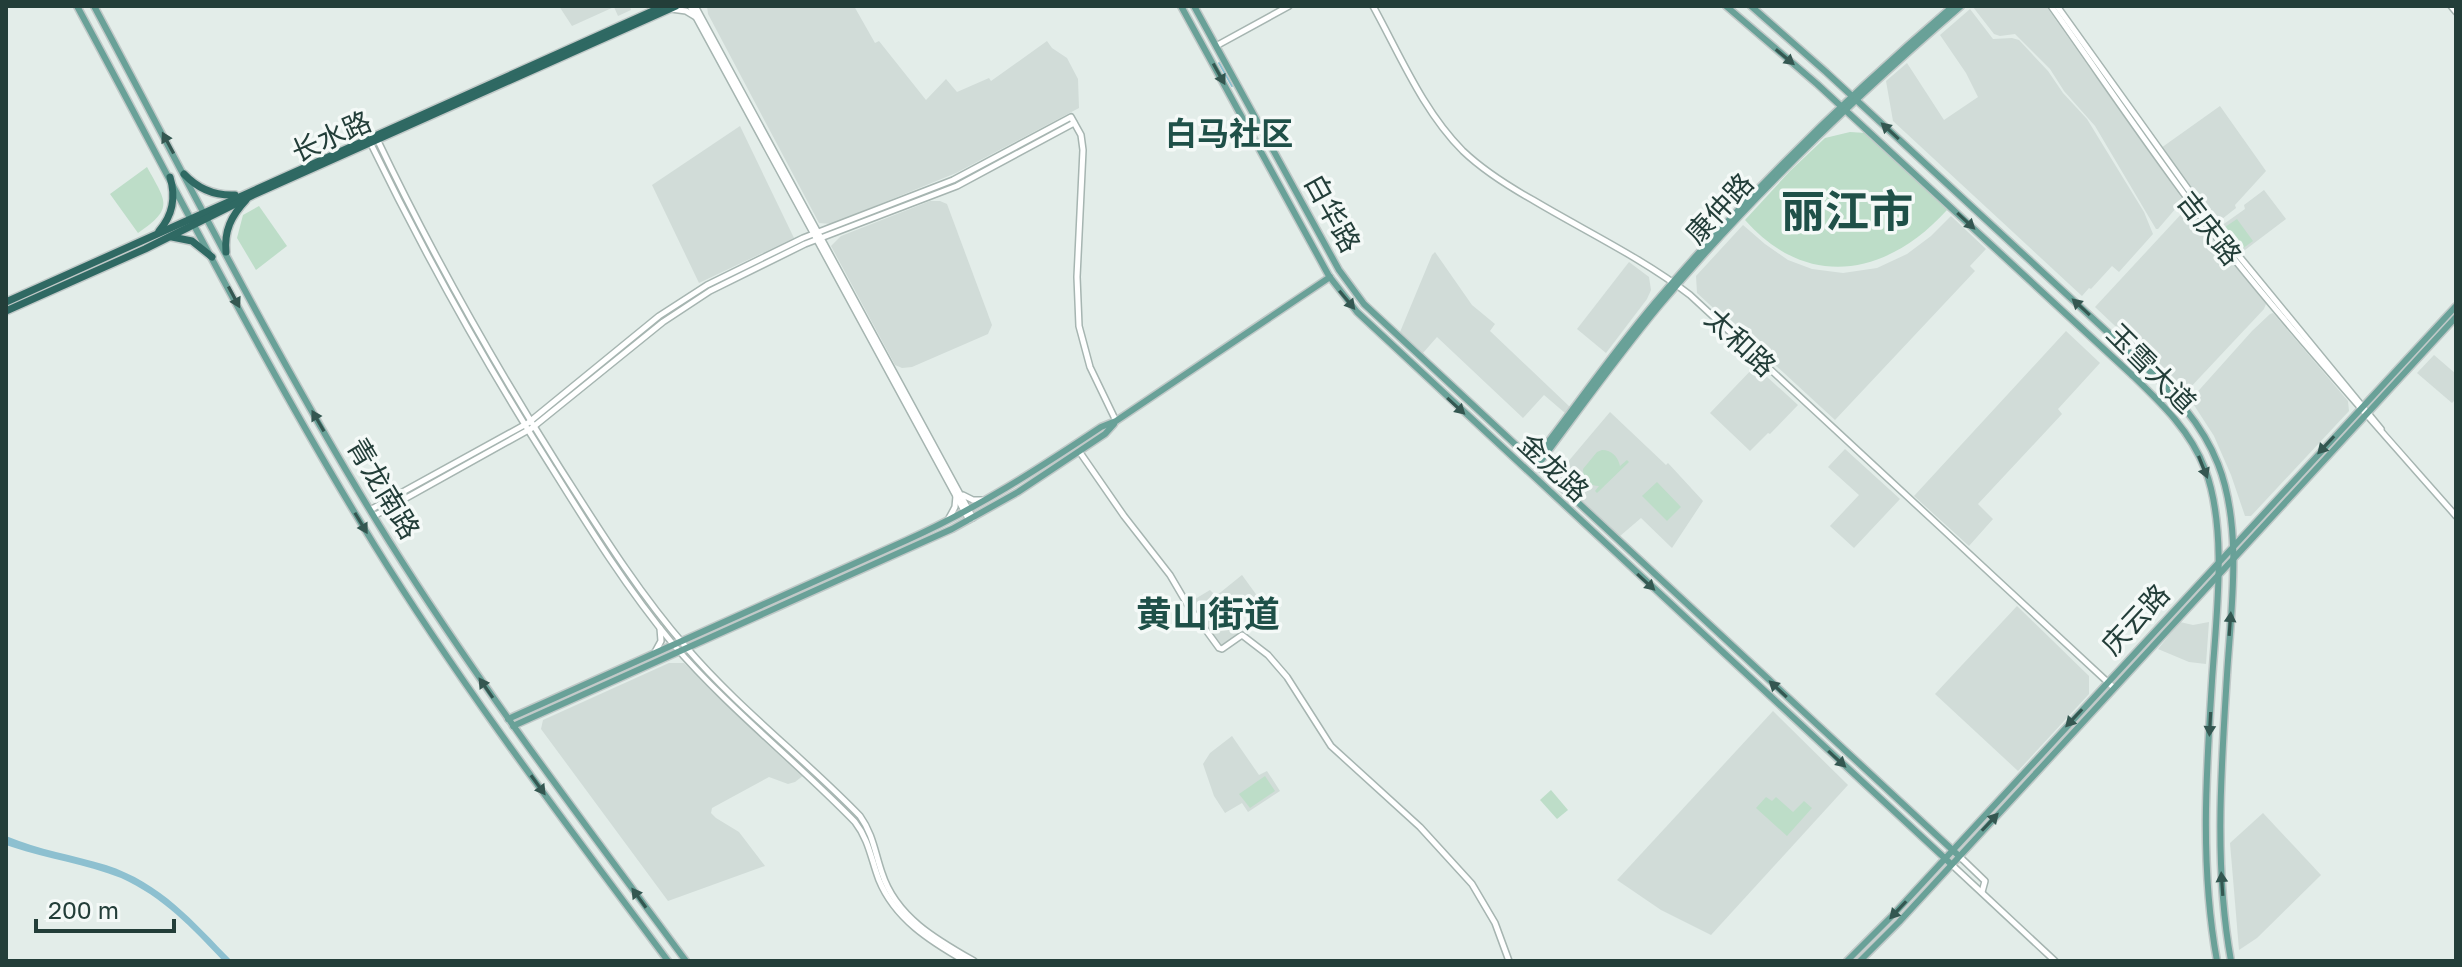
<svg xmlns="http://www.w3.org/2000/svg" width="2462" height="967" viewBox="0 0 2462 967" font-family="'Golos Text','Noto Sans SC',sans-serif">
  <rect width="100%" height="100%" fill="#e3ede9"/>
  <!-- built -->
  <g fill="#d1dcd8">
    <path d="M559,6h71l1,4 -13,6 -4,-9 -42,19z"/>
    <path d="M707,6h147l21,37 4,-2 47,59 20,-21 11,13 32,-14 2,3 56,-40 5,7 15,10 11,21 1,29 -123,65 -125,51 -12,-1 -111,-209z"/>
    <path d="M2046,6l137,194 -25,29h-2l-61,-103 -31,-35 -14,-22 -35,-35 -15,2 -6,-2 -21,-27z"/>
    <path d="M1970,9l23,30 19,-1 7,2 29,31 15,22 24,26 57,93 9,22 -34,38 -7,-6 -21,23 -2,-1 -7,8 -189,-175 -7,-40 21,-18 37,57 34,-23 -12,-24 -26,-38z"/>
    <path d="M2220,106l46,65 -31,34 1,3 -19,15 -56,-75z"/>
    <path d="M740,126l54,112 -95,45 -47,-98z"/>
    <path d="M2264,190l22,29 -45,34 -20,-27 24,-17 -1,-4z"/>
    <path d="M930,201h10l7,3 45,121 -4,9 -76,33 -10,1 -7,-3 -64,-119 10,-10z"/>
    <path d="M2190,207l75,93 1,4 -2,5 -77,82h-3l-89,-84 90,-97z"/>
    <path d="M1951,216l35,33 -16,17 5,5 -140,149 -138,-127 -1,-17 47,-51 22,19 23,16 24,9 31,4 34,-5 30,-14 24,-18z"/>
    <path d="M1435,252l37,53 23,19 -5,7 80,76 -5,6 -21,-18 -21,23 -86,-81 -14,16 -23,-21 32,-77z"/>
    <path d="M1629,262l20,15 2,13 -4,9 -41,54 -29,-24z"/>
    <path d="M2273,313l75,88 1,10 -98,105h-6l-14,-41 -17,-39 -22,-34v-4l60,-67 18,-17z"/>
    <path d="M2066,331l34,32 -42,46 4,5 -84,90 15,15 -24,27 -55,-50z"/>
    <path d="M2434,355l22,19v25l-4,4 -35,-30z"/>
    <path d="M1755,366l43,39 -28,29 -2,-1 -18,18 -40,-38z"/>
    <path d="M1610,412l56,53 2,-2 35,38 -31,47 -31,-30 -21,18 -64,-60z"/>
    <path d="M1845,449l55,50 -46,49 -24,-22 29,-31 -31,-28z"/>
    <path d="M1242,575l16,22 -23,24 8,9 -21,16 -32,-44 20,-12 6,6z"/>
    <path d="M2017,606l72,70v18l-71,77 -83,-77z"/>
    <path d="M2180,622l13,3 16,-3 -3,42 -17,-2 -31,-13z"/>
    <path d="M669,663h15l120,112 -9,7 -7,2 -19,-7 -57,31 -1,5 5,5 23,14 26,34 -97,35 -127,-172 2,-9z"/>
    <path d="M1773,711l75,74 -137,150 -50,-25 -44,-30z"/>
    <path d="M1232,736l27,39 8,-4 13,20 -32,21 -6,-9 -17,10 -11,-17 -11,-32 7,-11z"/>
    <path d="M2263,813l58,62 -64,63 -18,12 -9,-107z"/>
  </g>
  <!-- green -->
  <g fill="#bdddc8">
    <path d="M1850,132l16,1 81,77c-60,66 -139,81 -202,10l45,-49 35,-33z"/>
    <path d="M147,167c19,35 28,41 -9,66l-28,-39z"/>
    <path d="M259,206l28,40 -31,24 -19,-32 6,-23z"/>
    <path d="M2237,219l16,22 -11,8 -17,-22z"/>
    <path d="M1602,450c10,0 16,7 18,16l7,-6 2,2 -32,31 -2,-2 4,-5c-10,0 -16,-7 -16,-17l14,-17z"/>
    <path d="M1657,482l24,25 -14,14 -25,-25z"/>
    <path d="M1265,776l10,15 -25,17 -11,-14z"/>
    <path d="M1551,790l17,20 -11,9 -17,-19z"/>
    <path d="M1766,797l6,4 4,-4 17,15 11,-11 8,7 -25,28 -31,-28z"/>
  </g>
  <!-- water -->
  <path fill="#8dc0d0" d="M6,836c33,14 67,19 100,29 55,18 87,56 126,96h-9c-31,-33 -60,-64 -102,-83 -35,-14 -73,-19 -109,-31l-6,-2z"/>
  <g fill="none" stroke-linecap="round" stroke-linejoin="round">
    <!-- stream -->
    <path stroke="#8dc0d0" stroke-width="2" d="M1219,63l13,23"/>
    <!-- minor casing -->
    <g stroke="#a6b5b1" stroke-width="8">
      <g id="minor">
        <path d="M690,6l279,514"/>
        <path d="M695,6l278,512"/>
        <path d="M1373,6c27,49 50,105 90,145 21,20 45,35 70,49 52,31 109,58 157,95l424,393"/>
        <path d="M2051,6c54,76 106,154 163,228 77,97 160,189 242,282"/>
        <path d="M2057,6l159,222 165,201"/>
        <path d="M2451,6l5,6"/>
        <path d="M671,9l15,2 10,6"/>
        <path d="M1216,46l73,-40"/>
        <path d="M377,139c54,113 116,223 183,329 39,61 78,124 126,179 52,61 118,111 174,169 13,18 15,37 22,57 14,44 55,67 92,88"/>
        <path d="M370,142c54,111 114,219 180,323 38,61 77,124 123,179 55,64 123,117 182,178 14,18 16,37 24,58 16,39 51,61 86,81"/>
        <path d="M1079,451l45,65 46,59 17,29 32,44 3,1 20,-14 26,20 19,22 44,69 89,81 52,57 23,39 14,38"/>
        <path d="M963,495l10,5h11"/>
        <path d="M370,510l158,-87 131,-107 48,-31 96,-47 150,-58 118,-63 10,18 2,15 -6,127 2,49 11,41 26,54"/>
        <path d="M374,516l158,-88 131,-106 47,-31 95,-47 152,-58 117,-63"/>
        <path d="M948,520l7,-13 1,-11"/>
        <path d="M655,652l6,-11 -1,-13"/>
        <path d="M1959,856l26,25 -3,11"/>
        <path d="M1951,864l104,97"/>
      </g>
    </g>
    <!-- major casing -->
    <g stroke="#c1c9c8" stroke-width="9">
      <g id="major">
        <path d="M77,6c98,181 190,365 298,540 89,144 192,279 293,415"/>
        <path d="M94,6c96,179 187,362 295,535 91,145 195,282 297,420"/>
        <path d="M1181,6l148,270 28,36 594,552"/>
        <path d="M1194,6l145,264 25,34 595,552"/>
        <path d="M1726,6l91,78 314,290c30,29 59,56 74,95 23,61 11,148 7,212 -6,94 -12,187 5,280"/>
        <path d="M1751,6l75,66 315,291c32,30 61,60 77,101 25,63 13,145 9,211 -6,96 -13,192 4,286"/>
        <path d="M1533,462c41,-53 79,-108 122,-159 89,-105 194,-208 298,-297"/>
        <path d="M1537,466c40,-53 79,-108 122,-160 90,-107 196,-209 302,-300"/>
        <path d="M508,719l399,-179c69,-31 131,-71 194,-113l15,-6 214,-144"/>
        <path d="M513,726l439,-197 66,-37 87,-58 9,-10"/>
        <path d="M1847,961l45,-45 564,-610"/>
        <path d="M1860,961l39,-39 557,-605"/>
      </g>
    </g>
    <!-- highway casing -->
    <g stroke="#c1c9c8" stroke-width="10">
      <g id="highway">
        <path d="M184,174c14,15 30,22 51,21"/>
        <path d="M159,231c14,-16 17,-34 11,-54"/>
        <path d="M172,237l20,4 20,16"/>
        <path d="M226,252c-2,-21 5,-36 20,-52"/>
        <path d="M6,302l658,-296"/>
        <path d="M6,311l139,-62 108,-54 423,-189"/>
      </g>
    </g>
    <!-- minor -->
    <use href="#minor" stroke="#fff" stroke-width="5"/>
    <!-- major -->
    <use href="#major" stroke="#69a198" stroke-width="6"/>
    <!-- highway -->
    <use href="#highway" stroke="#2f6963" stroke-width="7"/>
  </g>
  <!-- one-way arrows -->
  <defs><path id="oneway-solid" d="M-6-.8H1V-3.2L6.5 0L1 3.2V.8H-6Z" transform="scale(2)"/></defs>
  <g fill="#345751">
    <use href="#oneway-solid" transform="translate(1785 57) rotate(40)"/>
    <use href="#oneway-solid" transform="translate(1219 74) rotate(61)"/>
    <use href="#oneway-solid" transform="translate(1890 131) rotate(-137)"/>
    <use href="#oneway-solid" transform="translate(168 143) rotate(-118)"/>
    <use href="#oneway-solid" transform="translate(1966 221) rotate(43)"/>
    <use href="#oneway-solid" transform="translate(234 297) rotate(62)"/>
    <use href="#oneway-solid" transform="translate(1347 300) rotate(50)"/>
    <use href="#oneway-solid" transform="translate(2081 307) rotate(-137)"/>
    <use href="#oneway-solid" transform="translate(1456 406) rotate(43)"/>
    <use href="#oneway-solid" transform="translate(318 421) rotate(-120)"/>
    <use href="#oneway-solid" transform="translate(2326 445) rotate(133)"/>
    <use href="#oneway-solid" transform="translate(2203 467) rotate(68)"/>
    <use href="#oneway-solid" transform="translate(361 523) rotate(59)"/>
    <use href="#oneway-solid" transform="translate(1646 582) rotate(43)"/>
    <use href="#oneway-solid" transform="translate(2230 624) rotate(-86)"/>
    <use href="#oneway-solid" transform="translate(486 688) rotate(-125)"/>
    <use href="#oneway-solid" transform="translate(1778 689) rotate(-137)"/>
    <use href="#oneway-solid" transform="translate(2074 718) rotate(133)"/>
    <use href="#oneway-solid" transform="translate(2210 724) rotate(93)"/>
    <use href="#oneway-solid" transform="translate(1837 759) rotate(43)"/>
    <use href="#oneway-solid" transform="translate(538 785) rotate(54)"/>
    <use href="#oneway-solid" transform="translate(1990 822) rotate(-47)"/>
    <use href="#oneway-solid" transform="translate(2222 884) rotate(-94)"/>
    <use href="#oneway-solid" transform="translate(639 898) rotate(-126)"/>
    <use href="#oneway-solid" transform="translate(1898 910) rotate(133)"/>
  </g>
  <g text-anchor="middle" dominant-baseline="central" stroke-width="7" stroke-linejoin="round" paint-order="stroke">
    <!-- street labels -->
    <g font-size="28" fill="#233e39" stroke="#f4f9f7">
      <text transform="translate(331 136) rotate(-24)">长水路</text>
      <text transform="translate(1719 208) rotate(-47)">康仲路</text>
      <text transform="translate(1333 213) rotate(61)">白华路</text>
      <text transform="translate(2210 228) rotate(52)">吉庆路</text>
      <text transform="translate(1741 342) rotate(43)">太和路</text>
      <text transform="translate(2152 368) rotate(45)">玉雪大道</text>
      <text transform="translate(1554 467) rotate(43)">金龙路</text>
      <text transform="translate(384 488) rotate(59)">青龙南路</text>
      <text transform="translate(2135 619) rotate(-47)">庆云路</text>
    </g>
    <!-- quarter labels -->
    <g font-size="32" font-weight="bold" fill="#1f5048" stroke="#f4f9f7">
      <text x="1229" y="133">白马社区</text>
    </g>
    <!-- district labels -->
    <g font-size="36" font-weight="bold" fill="#1f5048" stroke="#f4f9f7">
      <text x="1208" y="613">黄山街道</text>
    </g>
    <!-- town labels -->
    <g font-size="44" font-weight="bold" fill="#1f5048" stroke="#f4f9f7">
      <text x="1847" y="210">丽江市</text>
    </g>
  </g>
  <!-- border -->
  <rect width="2462" height="967" fill="none" stroke="#233e39" stroke-width="16"/>
  <!-- scale -->
  <path d="M36 919v12h138v-12" fill="none" stroke="#233e39" stroke-width="4"/>
  <text x="48" y="919" font-size="24" fill="#233e39" stroke="#f4f9f7" stroke-width="6" paint-order="stroke">200 m</text>
</svg>
